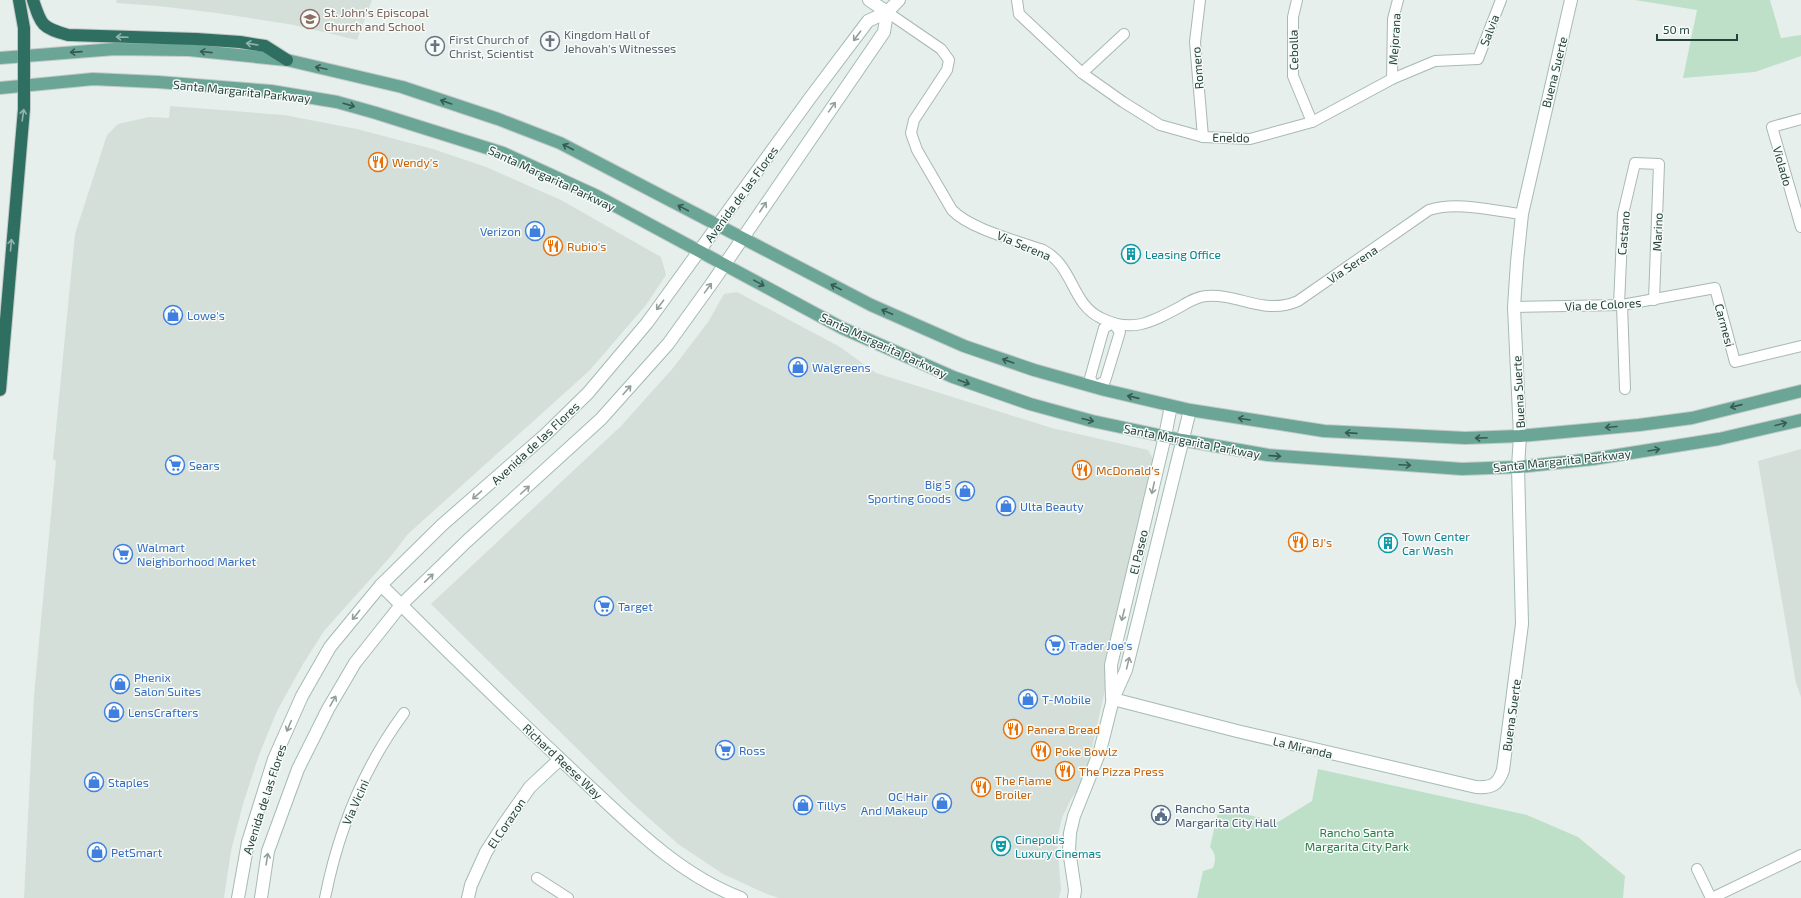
<svg xmlns="http://www.w3.org/2000/svg" width="1801" height="898" viewBox="0 0 1801 898" font-family="'Exo 2',sans-serif">
  <rect width="100%" height="100%" fill="#e6efeb"/>
  <!-- built -->
  <g fill="#d4dfda">
    <path d="M116,0h256l-15,40 -63,-15 -77,-12 -59,-7 -41,-3z"/>
    <path d="M170,106l114,9 73,14 76,20 53,18 75,33 100,57 5,18 -20,30 -56,65 -182,164 -17,22 -67,75 -21,33 -26,47 -18,44 -16,49 -12,47 -7,47h-200l10,-203 22,-234 -3,-2 22,-225 32,-99 11,-11 31,-7 20,1z"/>
    <path d="M737,292l103,55 36,26 176,55 96,22 8,14 -71,315 -14,20 -9,19 -5,22 4,50 -2,8h-280l-12,-4 -44,-20 -45,-30 -46,-41 -201,-199 190,-178 52,-58 35,-46 16,-28z"/>
    <path d="M1801,449v248l-5,-14 -38,-222z"/>
  </g>
  <!-- green -->
  <g fill="#bfe0c8">
    <path d="M1635,0h135l11,38 20,-3v21l-46,16 -72,6 14,-68z"/>
    <path d="M1318,769l209,46 51,22 47,39 -2,22h-426l6,-27 10,-3c3,-9 3,-14 -3,-21l9,-39 59,14 34,-21z"/>
  </g>
  <g fill="none" stroke-linecap="round" stroke-linejoin="round">
    <!-- street casing -->
    <g stroke="#a8b8b2" stroke-width="12">
      <g id="street">
        <path d="M1017,0l2,14 63,59 41,29 37,23 43,12 47,2 62,-17 80,-43 43,-18 43,-2 23,-59"/>
        <path d="M1200,0l-5,42 8,95"/>
        <path d="M1297,0l-4,17v59l19,46"/>
        <path d="M887,12l54,37 8,11 -2,10 -33,50 -3,13 6,17 35,60c18,19 66,31 91,40 31,16 28,54 58,68 30,15 49,5 77,-10 9,-5 17,-11 28,-12 32,-3 58,20 92,5l131,-91c29,-9 64,1 93,4"/>
        <path d="M1082,73l42,-39"/>
        <path d="M1392,79l1,-60 5,-19"/>
        <path d="M1801,119l-29,8 29,100"/>
        <path d="M1619,305l4,-91 12,-51 24,1 -5,136"/>
        <path d="M1622,305l3,84"/>
        <path d="M1514,307l108,-2 93,-17 20,74 66,-16"/>
        <path d="M1113,323l7,9 -15,49 -10,6 -5,-9 14,-50z"/>
        <path d="M1697,869l14,29"/>
        <path d="M537,878l31,20"/>
        <path d="M325,898c13,-66 39,-131 79,-185"/>
        <path d="M1712,898l89,-43"/>
      </g>
    </g>
    <!-- secondary casing -->
    <g stroke="#a4bbb3" stroke-width="14">
      <g id="secondary">
        <path d="M869,0l18,12"/>
        <path d="M381,585c64,64 128,126 194,188 50,46 100,100 166,125"/>
        <path d="M1112,698l-1,-33 54,-229 6,-30"/>
        <path d="M1113,699l124,32 239,56c16,1 22,-2 27,-17l19,-146 -4,-157 2,-31 -6,-129 3,-45 5,-48 49,-214"/>
        <path d="M238,898l10,-56 26,-83 28,-63 28,-49 51,-62 61,-60 103,-90 43,-42 59,-70 163,-225 58,-77 19,-9 12,-12"/>
        <path d="M261,898l7,-47 30,-82 30,-60 27,-46 46,-58 66,-64 134,-122 67,-75 44,-61 172,-251 3,-20"/>
        <path d="M468,898l3,-13 15,-33 18,-28 26,-37 30,-28"/>
        <path d="M1074,898l1,-8 -6,-40 1,-17 4,-17 26,-65 13,-52 13,-29 64,-260"/>
      </g>
    </g>
    <!-- primary casing -->
    <g stroke="#c2cac8" stroke-width="14">
      <g id="primary">
        <path d="M0,58l115,-9 74,1 98,10 115,27 96,32 62,24 311,162 93,41 70,24 71,20 85,20 134,21 141,7 55,-2 119,-11 53,-7 109,-27"/>
        <path d="M0,88l93,-9 65,3 113,9 66,11 39,11 127,40 92,42 247,133 111,49 77,27 62,17 90,19 86,15 194,14 56,-2 75,-8 126,-20 82,-19"/>
      </g>
    </g>
    <!-- highway casing -->
    <g stroke="#c2cac8" stroke-width="14">
      <g id="highway">
        <path d="M33,0c8,25 9,28 35,35l128,4 44,3 25,4 22,14"/>
        <path d="M0,390l24,-281v-81l-5,-28"/>
      </g>
    </g>
    <!-- street -->
    <use href="#street" stroke="#fff" stroke-width="10"/>
    <!-- secondary -->
    <use href="#secondary" stroke="#fff" stroke-width="12"/>
    <!-- primary -->
    <use href="#primary" stroke="#6aa596" stroke-width="12"/>
    <!-- highway -->
    <use href="#highway" stroke="#2f6f62" stroke-width="12"/>
  </g>
  <!-- one-way arrows -->
  <defs><path id="oneway-shaft" d="M-6 0H5M1.5-3L5.5 0L1.5 3" fill="none" stroke-width="1.6" stroke-linecap="round" stroke-linejoin="round"/></defs>
  <g stroke="#92a09c">
    <use href="#oneway-shaft" transform="translate(857 36) rotate(127)"/>
    <use href="#oneway-shaft" transform="translate(832 107) rotate(-55)"/>
    <use href="#oneway-shaft" transform="translate(763 207) rotate(-56)"/>
    <use href="#oneway-shaft" transform="translate(708 288) rotate(-54)"/>
    <use href="#oneway-shaft" transform="translate(660 305) rotate(127)"/>
    <use href="#oneway-shaft" transform="translate(627 390) rotate(-48)"/>
    <use href="#oneway-shaft" transform="translate(1153 488) rotate(103)"/>
    <use href="#oneway-shaft" transform="translate(525 490) rotate(-42)"/>
    <use href="#oneway-shaft" transform="translate(477 495) rotate(139)"/>
    <use href="#oneway-shaft" transform="translate(429 578) rotate(-44)"/>
    <use href="#oneway-shaft" transform="translate(356 615) rotate(129)"/>
    <use href="#oneway-shaft" transform="translate(1123 615) rotate(104)"/>
    <use href="#oneway-shaft" transform="translate(1128 663) rotate(-76)"/>
    <use href="#oneway-shaft" transform="translate(333 701) rotate(-60)"/>
    <use href="#oneway-shaft" transform="translate(289 726) rotate(113)"/>
    <use href="#oneway-shaft" transform="translate(267 859) rotate(-81)"/>
  </g>
  <g stroke="#93b5ae">
    <use href="#oneway-shaft" transform="translate(122 37) rotate(-178)"/>
    <use href="#oneway-shaft" transform="translate(252 44) rotate(-171)"/>
    <use href="#oneway-shaft" transform="translate(23 115) rotate(-82)"/>
    <use href="#oneway-shaft" transform="translate(11 245) rotate(-85)"/>
  </g>
  <g stroke="#365b51">
    <use href="#oneway-shaft" transform="translate(76 52) rotate(176)"/>
    <use href="#oneway-shaft" transform="translate(206 52) rotate(-174)"/>
    <use href="#oneway-shaft" transform="translate(321 68) rotate(-168)"/>
    <use href="#oneway-shaft" transform="translate(446 102) rotate(-161)"/>
    <use href="#oneway-shaft" transform="translate(349 105) rotate(16)"/>
    <use href="#oneway-shaft" transform="translate(568 147) rotate(-152)"/>
    <use href="#oneway-shaft" transform="translate(683 208) rotate(-152)"/>
    <use href="#oneway-shaft" transform="translate(759 283) rotate(29)"/>
    <use href="#oneway-shaft" transform="translate(836 287) rotate(-153)"/>
    <use href="#oneway-shaft" transform="translate(887 312) rotate(-157)"/>
    <use href="#oneway-shaft" transform="translate(1008 361) rotate(-161)"/>
    <use href="#oneway-shaft" transform="translate(964 382) rotate(20)"/>
    <use href="#oneway-shaft" transform="translate(1133 397) rotate(-167)"/>
    <use href="#oneway-shaft" transform="translate(1736 406) rotate(167)"/>
    <use href="#oneway-shaft" transform="translate(1244 419) rotate(-171)"/>
    <use href="#oneway-shaft" transform="translate(1088 420) rotate(14)"/>
    <use href="#oneway-shaft" transform="translate(1781 424) rotate(-14)"/>
    <use href="#oneway-shaft" transform="translate(1611 427) rotate(175)"/>
    <use href="#oneway-shaft" transform="translate(1351 433) rotate(-176)"/>
    <use href="#oneway-shaft" transform="translate(1481 438) rotate(178)"/>
    <use href="#oneway-shaft" transform="translate(1654 450) rotate(-9)"/>
    <use href="#oneway-shaft" transform="translate(1275 456) rotate(4)"/>
    <use href="#oneway-shaft" transform="translate(1405 465) rotate(3)"/>
  </g>
  <!-- icons -->
  <defs>
    <g id="school-ring" transform="scale(1)"><circle r="9.5" fill="#f7fbf9" stroke="#8d6e63" stroke-width="1.5"/><path d="M0-5L7-2L0 1L-7-2ZM-4 1L0 2.5L4 1V4Q0 6-4 4Z" fill="#8d6e63"/></g>
    <g id="church-ring" transform="scale(1)"><circle r="9.5" fill="#f7fbf9" stroke="#6b7280" stroke-width="1.5"/><path d="M-1.2-6h2.4v3.5h3.3v2.4h-3.3V6h-2.4V-.1h-3.3v-2.4h3.3Z" fill="#6b7280"/></g>
    <g id="restaurant-ring" transform="scale(1)"><circle r="9.5" fill="#f7fbf9" stroke="#e8710a" stroke-width="1.5"/><path d="M-5-6h1v4h1v-4h1v4h1v-4h1v5L-1.5 .5V6h-2V.5L-5-1ZM5-6V6H3V1.5H1.5Q1.5-4 5-6Z" fill="#e8710a"/></g>
    <g id="shop-ring" transform="scale(1)"><circle r="9.5" fill="#f7fbf9" stroke="#3f7fe0" stroke-width="1.5"/><path d="M-5-2.5h2.3a2.7 3.5 0 0 1 5.4 0H5L5.5 6h-11ZM-1.5-2.5h3a1.5 2.3 0 0 0-3 0Z" fill="#3f7fe0"/></g>
    <g id="building-ring" transform="scale(1)"><circle r="9.5" fill="#f7fbf9" stroke="#0f9aa8" stroke-width="1.5"/><path d="M-4-6H4V6H1V3H-1V6H-4ZM-2.5-4.3h1.7v1.8h-1.7ZM.8-4.3h1.7v1.8H.8ZM-2.5-1h1.7V.8h-1.7ZM.8-1h1.7V.8H.8Z" fill="#0f9aa8"/></g>
    <g id="supermarket-ring" transform="scale(1)"><circle r="9.5" fill="#f7fbf9" stroke="#3f7fe0" stroke-width="1.5"/><path d="M-6-5.5h2.5l.6 2H6L4.5 2H-2.5L-4.4-4H-6ZM-1.5 3.2a1.3 1.3 0 1 0 .1 0ZM3 3.2a1.3 1.3 0 1 0 .1 0Z" fill="#3f7fe0"/></g>
    <g id="civic-ring" transform="scale(1)"><circle r="9.5" fill="#f7fbf9" stroke="#5c6f8a" stroke-width="1.5"/><path d="M-.6-6.5H3V-4.5H.6V-3L4-1V1h2V6H-6V1h2V-1L-.6-3ZM-1.2 2.5V6h2.4V2.5Z" fill="#5c6f8a"/></g>
    <g id="theatre-ring" transform="scale(1)"><circle r="9.5" fill="#f7fbf9" stroke="#0f9aa8" stroke-width="1.5"/><path d="M-5-5.5Q0-4 5-5.5V0Q5 5 0 6Q-5 5-5 0ZM-3.3-2.5H-1v1.5H-3.3ZM1-2.5H3.3v1.5H1ZM-2.8 1Q0 5.5 2.8 1Z" fill="#0f9aa8"/></g>
  </defs>
  <g fill-rule="evenodd">
    <use href="#school-ring" x="310" y="19"/>
    <use href="#church-ring" x="550" y="41"/>
    <use href="#church-ring" x="435" y="46"/>
    <use href="#restaurant-ring" x="378" y="162"/>
    <use href="#shop-ring" x="535" y="231"/>
    <use href="#restaurant-ring" x="553" y="246"/>
    <use href="#building-ring" x="1131" y="254"/>
    <use href="#shop-ring" x="173" y="315"/>
    <use href="#shop-ring" x="798" y="367"/>
    <use href="#supermarket-ring" x="175" y="465"/>
    <use href="#restaurant-ring" x="1082" y="470"/>
    <use href="#shop-ring" x="965" y="491"/>
    <use href="#shop-ring" x="1006" y="506"/>
    <use href="#restaurant-ring" x="1298" y="542"/>
    <use href="#building-ring" x="1388" y="543"/>
    <use href="#supermarket-ring" x="123" y="554"/>
    <use href="#supermarket-ring" x="604" y="606"/>
    <use href="#supermarket-ring" x="1055" y="645"/>
    <use href="#shop-ring" x="120" y="684"/>
    <use href="#shop-ring" x="1028" y="699"/>
    <use href="#shop-ring" x="114" y="712"/>
    <use href="#restaurant-ring" x="1013" y="729"/>
    <use href="#supermarket-ring" x="725" y="750"/>
    <use href="#restaurant-ring" x="1041" y="751"/>
    <use href="#restaurant-ring" x="1065" y="771"/>
    <use href="#shop-ring" x="94" y="782"/>
    <use href="#restaurant-ring" x="981" y="787"/>
    <use href="#shop-ring" x="942" y="803"/>
    <use href="#shop-ring" x="803" y="805"/>
    <use href="#civic-ring" x="1161" y="815"/>
    <use href="#theatre-ring" x="1001" y="846"/>
    <use href="#shop-ring" x="97" y="852"/>
  </g>
  <g text-anchor="middle" dominant-baseline="central" stroke-width="3" stroke-linejoin="round" paint-order="stroke">
    <!-- education labels -->
    <g font-size="12" fill="#785e54" stroke="#f7fbf9" text-anchor="start">
      <text x="324" y="12">St. John's Episcopal<tspan x="324" dy="14">Church and School</tspan></text>
    </g>
    <!-- street labels -->
    <g font-size="12" fill="#24423a" stroke="#f7fbf9">
      <text transform="translate(1489 30) rotate(-69)">Salvia</text>
      <text transform="translate(1394 39) rotate(-86)">Mejorana</text>
      <text transform="translate(1293 50) rotate(-91)">Cebolla</text>
      <text transform="translate(1197 68) rotate(-95)">Romero</text>
      <text transform="translate(1554 72) rotate(-76)">Buena Suerte</text>
      <text transform="translate(242 91) rotate(6)">Santa Margarita Parkway</text>
      <text transform="translate(1231 137) rotate(1)">Eneldo</text>
      <text transform="translate(1783 166) rotate(74)">Violado</text>
      <text transform="translate(552 178) rotate(25)">Santa Margarita Parkway</text>
      <text transform="translate(741 194) rotate(-54)">Avenida de las Flores</text>
      <text transform="translate(1657 232) rotate(-88)">Marino</text>
      <text transform="translate(1623 233) rotate(-85)">Castano</text>
      <text transform="translate(1024 245) rotate(23)">Via Serena</text>
      <text transform="translate(1352 264) rotate(-34)">Via Serena</text>
      <text transform="translate(1603 304) rotate(-3)">Via de Colores</text>
      <text transform="translate(1725 325) rotate(75)">Carmesi</text>
      <text transform="translate(884 345) rotate(25)">Santa Margarita Parkway</text>
      <text transform="translate(1518 392) rotate(-93)">Buena Suerte</text>
      <text transform="translate(1192 441) rotate(11)">Santa Margarita Parkway</text>
      <text transform="translate(535 443) rotate(-43)">Avenida de las Flores</text>
      <text transform="translate(1562 460) rotate(-6)">Santa Margarita Parkway</text>
      <text transform="translate(1138 552) rotate(-77)">El Paseo</text>
      <text transform="translate(1511 715) rotate(-82)">Buena Suerte</text>
      <text transform="translate(1303 747) rotate(13)">La Miranda</text>
      <text transform="translate(563 761) rotate(43)">Richard Reese Way</text>
      <text transform="translate(264 799) rotate(-72)">Avenida de las Flores</text>
      <text transform="translate(355 802) rotate(-66)">Via Vicini</text>
      <text transform="translate(506 823) rotate(-56)">El Corazon</text>
    </g>
    <!-- worship labels -->
    <g font-size="12" fill="#5b616d" stroke="#f7fbf9" text-anchor="start">
      <text x="564" y="34">Kingdom Hall of<tspan x="564" dy="14">Jehovah's Witnesses</tspan></text>
      <text x="449" y="39">First Church of<tspan x="449" dy="14">Christ, Scientist</tspan></text>
    </g>
    <!-- food labels -->
    <g font-size="12" fill="#c56008" stroke="#f7fbf9" text-anchor="start">
      <text x="392" y="162">Wendy's</text>
      <text x="567" y="246">Rubio's</text>
      <text x="1096" y="470">McDonald's</text>
      <text x="1312" y="542">BJ's</text>
      <text x="1027" y="729">Panera Bread</text>
      <text x="1055" y="751">Poke Bowlz</text>
      <text x="1079" y="771">The Pizza Press</text>
      <text x="995" y="780">The Flame<tspan x="995" dy="14">Broiler</tspan></text>
    </g>
    <!-- shop labels -->
    <g font-size="12" fill="#366cbe" stroke="#f7fbf9" text-anchor="start">
      <text x="521" y="231" text-anchor="end">Verizon</text>
      <text x="187" y="315">Lowe's</text>
      <text x="812" y="367">Walgreens</text>
      <text x="189" y="465">Sears</text>
      <text x="951" y="484" text-anchor="end">Big 5<tspan x="951" dy="14">Sporting Goods</tspan></text>
      <text x="1020" y="506">Ulta Beauty</text>
      <text x="137" y="547">Walmart<tspan x="137" dy="14">Neighborhood Market</tspan></text>
      <text x="618" y="606">Target</text>
      <text x="1069" y="645">Trader Joe's</text>
      <text x="134" y="677">Phenix<tspan x="134" dy="14">Salon Suites</tspan></text>
      <text x="1042" y="699">T-Mobile</text>
      <text x="128" y="712">LensCrafters</text>
      <text x="739" y="750">Ross</text>
      <text x="108" y="782">Staples</text>
      <text x="928" y="796" text-anchor="end">OC Hair<tspan x="928" dy="14">And Makeup</tspan></text>
      <text x="817" y="805">Tillys</text>
      <text x="111" y="852">PetSmart</text>
    </g>
    <!-- culture labels -->
    <g font-size="12" fill="#0d838f" stroke="#f7fbf9" text-anchor="start">
      <text x="1145" y="254">Leasing Office</text>
      <text x="1402" y="536">Town Center<tspan x="1402" dy="14">Car Wash</tspan></text>
      <text x="1015" y="839">Cinepolis<tspan x="1015" dy="14">Luxury Cinemas</tspan></text>
    </g>
    <!-- service labels -->
    <g font-size="12" fill="#4e5e75" stroke="#f7fbf9" text-anchor="start">
      <text x="1175" y="808">Rancho Santa<tspan x="1175" dy="14">Margarita City Hall</tspan></text>
    </g>
    <!-- park labels -->
    <g font-size="12" fill="#2d7a4b" stroke="#f7fbf9">
      <text x="1357" y="832">Rancho Santa<tspan x="1357" dy="14">Margarita City Park</tspan></text>
    </g>
  </g>
  <!-- scale -->
  <path d="M1657 34v6h80v-6" fill="none" stroke="#24423a" stroke-width="2"/>
  <text x="1663" y="34" font-size="12" fill="#24423a" stroke="#f7fbf9" stroke-width="3" paint-order="stroke">50 m</text>
</svg>
